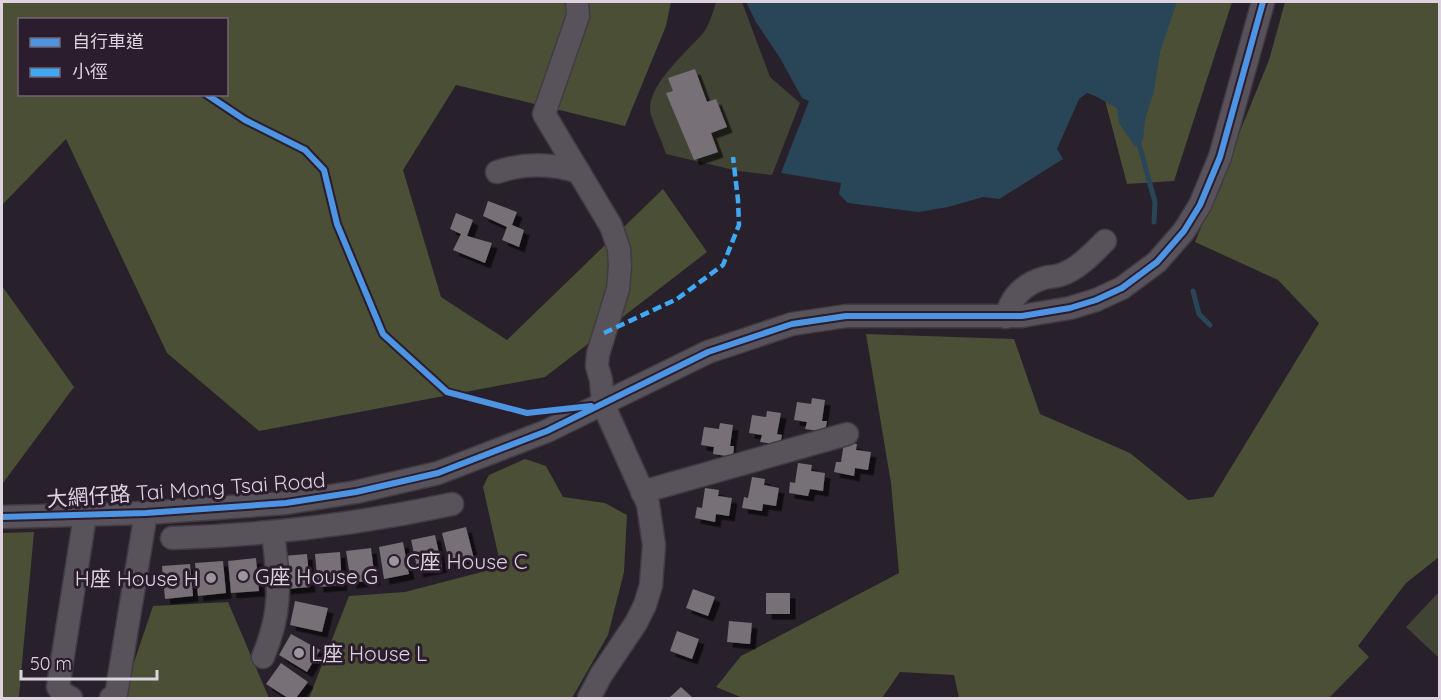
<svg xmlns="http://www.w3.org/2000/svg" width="1441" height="700" viewBox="0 0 1441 700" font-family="Quicksand,'Noto Sans TC',sans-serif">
  <defs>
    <filter id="shadow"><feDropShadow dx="5.5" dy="5.5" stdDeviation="0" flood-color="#0009"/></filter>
  </defs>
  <rect width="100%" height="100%" fill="#28202a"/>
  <!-- green -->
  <g fill="#414334">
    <path d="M716,2h26l28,75 30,26 -28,72 -34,-4 -72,-17c-4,-13 -11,-26 -15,-39 -8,-27 37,-64 53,-83 6,-9 9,-20 12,-30z"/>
    <path d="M1439,592v66l-33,-31z"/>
  </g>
  <!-- forest -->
  <g fill="#4b4f35" fill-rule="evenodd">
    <path d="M2,2h669l-5,24 -41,100 -169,-41 -53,85 38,127 66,43 156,-151 44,63 -162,125 -286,54 -92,-78 -101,-214 -64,66zM20,20h206v74h-206z"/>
    <path d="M1132,2h100l-58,179 -47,3 -26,-99z"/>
    <path d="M1285,2h154v555l-33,26 -48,63 11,11 -40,41h-370l-5,-23 -54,-3 -18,26h-139l-27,-11 25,-31 158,-83 -8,-90 -25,-149 148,5 26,75 90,39 58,47 25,-3 106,-174 -41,-43 -83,-38 74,-182z"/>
    <path d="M2,286l72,101 -71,96 -1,-1z"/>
    <path d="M525,459l21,7 17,31 42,6 22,12 -3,57 -16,63 -36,63h-263l40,-102 56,-4 96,-25 -18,-80 6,-12z"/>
    <path d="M34,532l-15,164 -1,2h-16v-165z"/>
    <path d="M228,602l41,96h-147l31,-92z"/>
  </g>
  <!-- water -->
  <path fill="#294658" d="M746,2h431l-17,50 -6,39 -9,29 -2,20 -8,7 -16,-24 -2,-15c-11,-5 -19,-12 -30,-15l-8,6 -22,50 6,10 -64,40 -16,-2 -35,10 -30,5 -70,-9 -9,-9 2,-11 -60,-10 28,-72 -7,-3 -22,-40 -24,-36z"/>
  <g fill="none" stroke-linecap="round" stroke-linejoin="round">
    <!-- stream -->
    <g stroke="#294658" stroke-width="5">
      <path d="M1139,144l16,58 -1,20"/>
      <path d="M1193,291l6,23 11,11"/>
    </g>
  </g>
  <!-- building -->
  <g fill="#776f77" filter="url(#shadow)">
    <path d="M695,69l12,33 9,-3 11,28 -16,6 7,19 -24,8 -28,-67 7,-2 -5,-13z"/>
    <path d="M488,201l29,11 -5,13 12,5 -5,17 -17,-7 5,-13 -24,-11z"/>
    <path d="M456,213l17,7 -6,16 25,7 -7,20 -32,-13 8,-16 -11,-5z"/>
    <path d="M812,398l13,2 -3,21h5l-2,11 -20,-3 2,-7 -13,-2 3,-18 14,2z"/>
    <path d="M767,411l14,2 -4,21 5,1 -2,10 -20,-3 2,-7 -13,-2 3,-18 14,2z"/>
    <path d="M720,423l13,2 -3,21h4l-1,11 -20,-3 1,-7 -13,-2 3,-18 15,2z"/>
    <path d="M844,442l13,2 -1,6 15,2 -3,18 -13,-2 -1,8 -20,-4 2,-10h5z"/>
    <path d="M798,463l14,2 -1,6 14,2 -2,18 -13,-2 -2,7 -19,-3 1,-11 5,1z"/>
    <path d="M752,477l13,2 -1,6 15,3 -3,18 -13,-2 -1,7 -20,-3 2,-11 4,1z"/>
    <path d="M705,488l14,2 -1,6 14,2 -3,18 -13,-2 -1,8 -20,-4 2,-11 5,1z"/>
    <path d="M466,527l8,32 -24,6 -8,-32z"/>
    <path d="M435,535l7,32 -24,5 -7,-32z"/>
    <path d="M403,542l6,32 -25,5 -5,-32z"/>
    <path d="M371,548l4,32 -24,3 -5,-32z"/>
    <path d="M340,552l2,33 -24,2 -3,-33z"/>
    <path d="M307,554l3,33 -25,2 -2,-33z"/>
    <path d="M256,558l3,33 -28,2 -3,-32z"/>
    <path d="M223,561l3,32 -28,3 -3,-33z"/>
    <path d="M190,564l3,32 -28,3 -3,-33z"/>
    <path d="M693,589l22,8 -7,19 -22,-8z"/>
    <rect x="766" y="593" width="24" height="21"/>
    <path d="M295,601l33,7 -6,24 -32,-7z"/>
    <path d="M729,621l23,2 -2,21 -23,-2z"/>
    <path d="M677,631l22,8 -7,20 -22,-8z"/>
    <path d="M291,634l29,16 -13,22 -28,-17z"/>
    <path d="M281,663l27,19 -12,16h-8l-22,-14z"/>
    <path d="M681,687l12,11h-24z"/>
  </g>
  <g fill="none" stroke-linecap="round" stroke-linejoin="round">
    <!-- minor casing -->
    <g stroke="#423b43" stroke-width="25">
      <g id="minor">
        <path d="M577,2l1,14 -34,98 67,112 8,23 1,17 -2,23 -20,65 -1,12 4,14 2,24 45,100 6,41 -3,40 -6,20 -9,18 -35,52 -12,23"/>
        <path d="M497,172c27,-9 54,-9 82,0"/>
        <path d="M1006,317c5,-20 18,-33 38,-39 7,-2 13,-1 19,-4 16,-6 30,-21 42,-33"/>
        <path d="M642,492l205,-58"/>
        <path d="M2,517l144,-4 140,-10 70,-11 82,-19 109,-42 161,-79 84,-28 54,-8h176l48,-8 26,-8 26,-12 35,-26 27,-31 16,-26 20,-48 43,-155"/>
        <path d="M172,538c95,-3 188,-14 280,-34"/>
        <path d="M263,657c20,-48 16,-75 10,-124"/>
        <path d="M71,698l-9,-5 -4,-6 27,-171"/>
        <path d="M111,698l5,-3 30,-182"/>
      </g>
    </g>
    <!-- minor -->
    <use href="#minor" stroke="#58525a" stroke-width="22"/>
    <!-- quiet -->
    <path stroke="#3fa9f5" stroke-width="4.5" stroke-dasharray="9 4.5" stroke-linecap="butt" d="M604,333l73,-34 46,-34 16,-40 -1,-25 -5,-43"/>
    <!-- cycleway casing -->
    <g stroke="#2b1d2d" stroke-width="10">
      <g id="cycleway">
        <path d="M206,94l39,26 60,30 19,20 13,54 46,110 64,58 80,21 64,-7"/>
        <path d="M2,517l144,-4 140,-10 70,-11 82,-19 109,-42 161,-79 84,-28 54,-8h176l48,-8 26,-8 26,-12 35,-26 27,-31 16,-26 20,-48 43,-155"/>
      </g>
    </g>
    <!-- cycleway -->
    <use href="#cycleway" stroke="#4d94e3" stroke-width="6"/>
  </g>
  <!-- markers -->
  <g fill="#9d949f" stroke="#2b1d2d" stroke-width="2">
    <circle cx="394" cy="561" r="6"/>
    <circle cx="243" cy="576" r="6"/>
    <circle cx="211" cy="578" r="6"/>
    <circle cx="299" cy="653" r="6"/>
  </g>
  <g text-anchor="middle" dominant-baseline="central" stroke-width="6" stroke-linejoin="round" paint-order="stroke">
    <!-- street labels -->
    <g font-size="21" fill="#dcd3de" stroke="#2b1d2d">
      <text transform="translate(186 489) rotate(-4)">大網仔路 Tai Mong Tsai Road</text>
    </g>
    <!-- poi labels -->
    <g font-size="21" fill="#dcd3de" stroke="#2b1d2d" text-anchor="start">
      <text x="406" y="561">C座 House C</text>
      <text x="255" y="576">G座 House G</text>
      <text x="199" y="578" text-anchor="end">H座 House H</text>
      <text x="311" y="653">L座 House L</text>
    </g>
  </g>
  <!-- border -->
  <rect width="1441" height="700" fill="none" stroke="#dcd3de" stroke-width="6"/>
  <!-- legend -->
  <rect x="18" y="18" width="210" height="78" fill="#2b1d2d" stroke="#726674" stroke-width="1.5"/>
  <rect x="30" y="38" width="30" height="9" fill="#4d94e3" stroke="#726674" stroke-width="1.5"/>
  <text x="72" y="48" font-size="18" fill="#dcd3de">自行車道</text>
  <rect x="30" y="68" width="30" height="9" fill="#3fa9f5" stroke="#726674" stroke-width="1.5"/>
  <text x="72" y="78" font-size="18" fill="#dcd3de">小徑</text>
  <!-- scale -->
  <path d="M21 670v9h136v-9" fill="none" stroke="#dcd3de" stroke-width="3"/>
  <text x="30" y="670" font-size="18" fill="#dcd3de" stroke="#2b1d2d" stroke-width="4.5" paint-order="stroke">50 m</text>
</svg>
